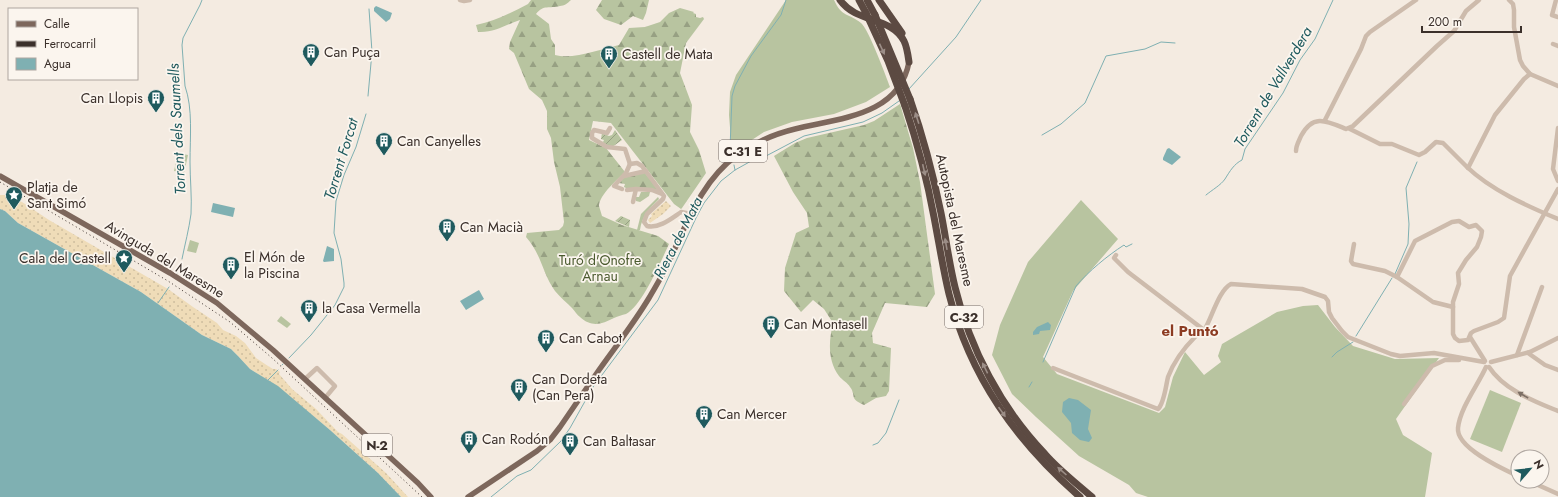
<svg xmlns="http://www.w3.org/2000/svg" width="1558" height="497" viewBox="0 0 1558 497" font-family="Jost,sans-serif">
  <defs>
    <pattern id="forest-firs" width="22" height="20" patternUnits="userSpaceOnUse"><rect width="22" height="20" fill="#b8c4a0"/><path d="M5 1l3.5 6h-7zM16 11l3.5 6h-7z" fill="#97a083"/></pattern>
    <pattern id="sand-dots" width="8" height="8" patternUnits="userSpaceOnUse"><rect width="8" height="8" fill="#efdcb8"/><path d="M2 2h.1M6 6h.1" fill="none" stroke="#cebd9e" stroke-width="1.8" stroke-linecap="round"/></pattern>
    <pattern id="garden-furrows" width="10" height="10" patternUnits="userSpaceOnUse"><rect width="10" height="10" fill="#b8c4a0"/><path d="M-1 1l2-2M0 10L10 0M9 11l2-2" fill="none" stroke="#97a083"/></pattern>
  </defs>
  <rect width="100%" height="100%" fill="#f4ebe1"/>
  <!-- grass -->
  <g fill="#b8c4a0">
    <path d="M786,0h48c8,18 15,13 27,23 7,5 25,53 29,64l-24,15 -32,12 -42,8 -28,10 -32,21 -3,-38 1,-23 6,-17z"/>
    <path d="M178,153l10,2 -4,18 -10,-2z"/>
    <path d="M658,197l1,2c-10,10 -17,17 -19,31h-3l4,-16z"/>
    <path d="M1081,200l37,39 -45,52 -30,66 14,17 102,39 6,-6 8,-30 12,-25 19,23 17,-13 -3,-6 4,-12 55,-32 26,-6 15,-1 17,22 18,19 42,13 44,-1 -43,61 7,16 29,18 -7,44h-277l-12,-4 -7,-8 -50,-29 -43,-39 -24,-23 -20,-39 8,-30 28,-63z"/>
    <path d="M190,240l9,3 -3,10 -9,-2z"/>
    <path d="M281,316l10,8 -4,4 -10,-7z"/>
    <path d="M1490,390l31,13 -19,49 -32,-13z"/>
  </g>
  <!-- forest -->
  <g fill="url(#forest-firs)">
    <path d="M531,0h40c-3,3 -7,6 -11,6 -11,3 -16,-2 -24,8l13,10 2,15 4,6v10c18,5 46,-6 64,-10l10,-17 16,-1 15,-5 9,-9 11,-5 14,4 -1,1 3,1v3l4,1 3,-1 1,2 -18,24 -6,30 12,32 -2,27 9,18 7,23 -24,35 -1,1 -7,-5 -63,-81 -18,-2 -4,19 17,8 19,24c-7,7 -26,23 -26,34 1,3 2,7 3,10l20,9 36,11 11,8c-8,17 -27,62 -43,70 -4,1 -8,2 -12,4 -12,6 -22,10 -34,-1 -3,-2 -5,-6 -8,-9 -5,-5 -12,-11 -17,-17 -13,-18 -13,-36 -29,-54l1,-4 32,-3 4,-4 1,-4 -4,-35 -6,-25 -3,-24 -4,-9v-18l-5,-11 -13,-11 -15,-36 -5,-4 1,-7 10,-22c-15,5 -26,13 -42,12l-2,-7c19,-4 35,-12 52,-21z"/>
    <path d="M602,0h47l-3,13 -3,7 -10,-4 -12,9 -17,-6 -8,-9z"/>
    <path d="M900,104l13,44 7,34 15,112 -8,13 -42,-4 -13,30 1,10 18,5 -2,43 -3,5 -10,2 -12,7c-16,-7 -7,-9 -14,-18 -2,-4 -8,-7 -11,-11 -12,-16 -10,-36 -6,-53l-9,-14 -11,-9 -12,12 -17,-21 1,-23 11,-35 13,-6 -2,-14 -14,-21 -19,-36 21,-13 12,-5 57,-13 10,-4z"/>
    <path d="M644,172l15,18 -33,-2 -2,-1 1,-3 -6,-1 3,-5z"/>
    <path d="M641,192h9l-1,4 -9,6 -4,-1 -1,-4h4z"/>
  </g>
  <!-- sand -->
  <g fill="url(#sand-dots)">
    <path d="M0,195h6l16,7 27,18 119,69 25,18 24,16 6,7 13,6 9,7 11,15 12,8 5,3h3l4,3 -1,2 13,15 24,20 22,23 4,2 44,39 22,24h-7l-23,-24 -48,-43 -52,-43 -28,-18 -12,-13 -7,-7 -29,-14 -61,-43 -123,-69 -13,-12 -5,-2z"/>
    <path d="M666,201l5,5 -8,8 -13,9 -2,-3 4,-4 -1,-2z"/>
  </g>
  <!-- garden -->
  <g fill="url(#garden-furrows)">
    <path d="M615,130l7,10 -10,7 -4,-1 -7,-5 2,1 1,-2 -3,-1 1,-6 7,3 3,-1z"/>
    <path d="M621,216l9,4 -1,7 -14,-6z"/>
  </g>
  <!-- water -->
  <g fill="#7fb0b2">
    <path d="M376,6l16,7 -2,6 -4,3 -12,-11v-3z"/>
    <path d="M1169,148l12,9 -9,8 -9,-5v-2l4,-9z"/>
    <path d="M213,203l22,5 -2,9 -22,-5z"/>
    <path d="M0,209l5,2 13,12 123,69 61,43 29,14 7,7 12,13 28,17 52,44 48,43 23,24h-401z"/>
    <path d="M327,246l7,3v12l-10,1 -1,-1z"/>
    <path d="M479,290l5,9 -18,11 -6,-9z"/>
    <path d="M1048,322l3,3 -1,5 -10,1 -1,3 -6,1v-3l4,-5z"/>
    <path d="M1069,398l9,2 13,10 -3,19 4,9 -3,4 -9,-2 -8,-7 -1,-10 -9,-11 1,-10z"/>
  </g>
  <g fill="none" stroke-linecap="round" stroke-linejoin="round">
    <!-- stream -->
    <g stroke="#7fb0b2" stroke-width="1">
      <path d="M909,89l47,-52 25,-37"/>
      <path d="M368,96l4,-44 -3,-43"/>
      <path d="M1042,135l19,-11 24,-21 21,-47 39,-7 16,-7 14,1"/>
      <path d="M731,153l-1,-4 2,-53 3,-10 16,-30 30,-41 5,-15"/>
      <path d="M734,165l1,5"/>
      <path d="M1206,195c6,-5 15,-10 19,-16 5,-8 9,-15 17,-19l3,-11 38,-56 17,-33 15,-21 18,-39"/>
      <path d="M182,259c3,-15 7,-30 9,-45 1,-17 -1,-35 -1,-52 0,-25 3,-53 -5,-76l-3,-41 1,-7 17,-33 2,-5"/>
      <path d="M177,273l4,-10"/>
      <path d="M1395,274l13,-30 1,-20 -3,-36 11,-26"/>
      <path d="M158,303l11,-16"/>
      <path d="M1356,336l36,-58"/>
      <path d="M1332,357l5,-5 16,-10"/>
      <path d="M289,358l22,-23 24,-30 9,-18v-4l-3,-24 -7,-26 2,-32 8,-26 12,-28 10,-33"/>
      <path d="M1043,362l33,-76c13,-15 31,-30 48,-41l2,2 6,-3"/>
      <path d="M282,365l1,-1"/>
      <path d="M268,380l10,-10"/>
      <path d="M1029,387l3,-5"/>
      <path d="M873,445l5,-2 8,-10 13,-33"/>
      <path d="M491,497l26,-21 14,-6 30,-29 9,-13 23,-41 65,-87 38,-82 8,-15 17,-22 14,-11 18,-10 13,-4 38,-20 59,-14 19,-9 17,-12"/>
    </g>
    <!-- minor -->
    <g stroke="#cdbbac" stroke-width="4.5">
      <path d="M460,0l4,1 6,-1"/>
      <path d="M1509,0l4,4 1,6v17l6,33 3,6 7,8 28,12"/>
      <path d="M1556,0l-4,15 6,2"/>
      <path d="M1553,44l5,2"/>
      <path d="M1325,120l36,-71 5,-13 4,-4 46,-32"/>
      <path d="M610,128l-3,5 -13,-3 -2,3v5l15,9 18,2 5,15"/>
      <path d="M1558,128l-5,41 5,12"/>
      <path d="M1350,129l30,15h12l27,11 6,-3 11,-10 7,1c8,8 16,16 24,24 24,23 60,39 91,52"/>
      <path d="M1296,151c0,-6 3,-10 5,-15 12,-23 26,-15 45,-7l7,-3 84,-80 17,-15 12,-20 13,-11"/>
      <path d="M630,164l7,-1 5,3 22,30 -1,3 -16,15 -3,8 3,4c12,3 25,-8 34,-14l10,2"/>
      <path d="M1468,168l27,-53 29,-36 6,-5"/>
      <path d="M624,176l22,-5"/>
      <path d="M622,189l-8,-3 12,-13 4,-9"/>
      <path d="M627,190l9,-1"/>
      <path d="M633,202l3,-13 16,1 10,4"/>
      <path d="M1354,244l-3,17 2,3 32,7 12,6 36,25 20,5"/>
      <path d="M1116,255l-2,3 14,14 76,58"/>
      <path d="M1397,277l18,-36 37,-19 7,-1 10,6 7,-2 6,6 -1,6 -4,10 -11,13 -8,13 1,11 -6,18v32l2,4 4,3 9,-1 3,-7 3,-2 24,-9 6,-4 6,-42 48,-87"/>
      <path d="M1470,337l15,24"/>
      <path d="M1528,353l17,12 13,5"/>
      <path d="M1517,355l25,-68"/>
      <path d="M1491,362l39,-10 28,-14"/>
      <path d="M1486,367c-8,18 -26,41 -28,61 -2,20 45,41 60,48"/>
      <path d="M1489,367c15,23 45,34 69,44"/>
      <path d="M1053,368l105,41c6,-5 8,-24 10,-32 6,-16 15,-28 27,-40 3,-3 8,-5 10,-8 7,-12 14,-39 26,-45l71,5 23,8 3,4 1,11 3,6 10,13 6,6 43,17 9,2 34,-3 50,9"/>
      <path d="M305,379l12,-11 18,18 -10,12"/>
      <path d="M1404,404l28,-38 13,-6h14"/>
      <path d="M1529,481l29,13"/>
    </g>
    <!-- major -->
    <g stroke="#7d675c" stroke-width="5.5">
      <path d="M0,176l170,97 47,30 56,47 145,133 13,14"/>
      <path d="M468,497l69,-46 13,-11 10,-13c13,-19 26,-38 39,-57 17,-24 35,-47 50,-72 8,-14 17,-28 23,-43 17,-37 31,-75 65,-100 17,-12 37,-21 58,-26 44,-11 104,-13 114,-67"/>
    </g>
    <!-- highway -->
    <g stroke="#5c4a42" stroke-width="7">
      <path d="M840,0c17,24 51,16 64,41 3,6 4,14 5,21"/>
      <path d="M859,0l7,13"/>
      <path d="M867,0l8,15"/>
      <path d="M879,0l23,33"/>
      <path d="M910,99c13,37 23,75 31,114 5,25 8,50 14,74 15,62 46,121 90,167 14,16 31,29 47,43"/>
      <path d="M905,106c12,36 22,73 29,111 5,26 9,52 15,77 21,83 67,147 131,203"/>
    </g>
    <!-- rail -->
    <path stroke="#3b302b" stroke-width="1" stroke-dasharray="1 3" stroke-linecap="butt" d="M0,182l168,99 62,41 42,36 150,139"/>
    <!-- highway-bridge -->
    <g stroke="#5c4a42" stroke-width="7">
      <path d="M866,13l22,48 17,45"/>
      <path d="M875,15l35,84"/>
    </g>
  </g>
  <!-- one-way arrows -->
  <defs><path id="oneway-solid" d="M-6-.8H1V-3.2L6.5 0L1 3.2V.8H-6Z"/></defs>
  <g fill="#9c8e87">
    <use href="#oneway-solid" transform="translate(882 49) rotate(65)"/>
    <use href="#oneway-solid" transform="translate(917 118) rotate(-108)"/>
    <use href="#oneway-solid" transform="translate(924 170) rotate(77)"/>
    <use href="#oneway-solid" transform="translate(946 244) rotate(-100)"/>
    <use href="#oneway-solid" transform="translate(985 368) rotate(-116)"/>
    <use href="#oneway-solid" transform="translate(1002 412) rotate(55)"/>
    <use href="#oneway-solid" transform="translate(1062 471) rotate(-138)"/>
  </g>
  <use fill="#7d6f65" href="#oneway-solid" transform="translate(1523 395) rotate(-150)"/>
  <!-- icons -->
  <defs>
    <g id="building-pin" transform="scale(0.9)"><path d="M0 17L-7.5 6A9.5 9.5 0 1 1 7.5 6Z" fill="#1f5a5e" stroke="#fbf5ee"/><path d="M-4-6H4V6H1V3H-1V6H-4ZM-2.5-4.3h1.7v1.8h-1.7ZM.8-4.3h1.7v1.8H.8ZM-2.5-1h1.7V.8h-1.7ZM.8-1h1.7V.8H.8Z" fill="#fff"/></g>
    <g id="sight-pin" transform="scale(0.9)"><path d="M0 17L-7.5 6A9.5 9.5 0 1 1 7.5 6Z" fill="#1f5a5e" stroke="#fbf5ee"/><path d="M0-6L1.8-2.2L6-1.7L2.9 1.2L3.7 5.4L0 3.3L-3.7 5.4L-2.9 1.2L-6-1.7L-1.8-2.2Z" fill="#fff"/></g>
  </defs>
  <g fill-rule="evenodd">
    <use href="#building-pin" x="311" y="52"/>
    <use href="#building-pin" x="609" y="54"/>
    <use href="#building-pin" x="156" y="98"/>
    <use href="#building-pin" x="384" y="141"/>
    <use href="#sight-pin" x="14" y="195"/>
    <use href="#building-pin" x="447" y="227"/>
    <use href="#sight-pin" x="124" y="258"/>
    <use href="#building-pin" x="231" y="265"/>
    <use href="#building-pin" x="309" y="308"/>
    <use href="#building-pin" x="771" y="324"/>
    <use href="#building-pin" x="546" y="338"/>
    <use href="#building-pin" x="519" y="387"/>
    <use href="#building-pin" x="704" y="414"/>
    <use href="#building-pin" x="469" y="439"/>
    <use href="#building-pin" x="570" y="441"/>
  </g>
  <g text-anchor="middle" dominant-baseline="central" stroke-width="3.5" stroke-linejoin="round" paint-order="stroke">
    <!-- shield labels -->
    <g fill="#fbf5ee" stroke="#756b66" stroke-width="1">
      <rect x="719" y="140" width="48" height="22" rx="3"/>
      <rect x="945" y="306" width="38" height="22" rx="3"/>
      <rect x="362" y="434" width="30" height="22" rx="3"/>
    </g>
    <g font-size="13" font-weight="bold" fill="#3b302b">
      <text x="743" y="151">C-31 E</text>
      <text x="964" y="317">C-32</text>
      <text x="377" y="445">N-2</text>
    </g>
    <!-- poi labels -->
    <g font-size="14" fill="#3b302b" stroke="#fbf5ee" text-anchor="start">
      <text x="324" y="52">Can Puça</text>
      <text x="622" y="54">Castell de Mata</text>
      <text x="143" y="98" text-anchor="end">Can Llopis</text>
      <text x="397" y="141">Can Canyelles</text>
      <text x="27" y="187">Platja de<tspan x="27" dy="16">Sant Simó</tspan></text>
      <text x="460" y="227">Can Macià</text>
      <text x="244" y="257">El Món de<tspan x="244" dy="16">la Piscina</tspan></text>
      <text x="111" y="258" text-anchor="end">Cala del Castell</text>
      <text x="322" y="308">la Casa Vermella</text>
      <text x="784" y="324">Can Montasell</text>
      <text x="559" y="338">Can Cabot</text>
      <text x="532" y="379">Can Dordeta<tspan x="532" dy="16">(Can Pera)</tspan></text>
      <text x="717" y="414">Can Mercer</text>
      <text x="482" y="439">Can Rodón</text>
      <text x="583" y="441">Can Baltasar</text>
    </g>
    <!-- street labels -->
    <g font-size="14" fill="#3b302b" stroke="#fbf5ee">
      <text transform="translate(955 220) rotate(78)">Autopista del Maresme</text>
      <text transform="translate(165 259) rotate(31)">Avinguda del Maresme</text>
    </g>
    <!-- park labels -->
    <g font-size="14" fill="#4a5a2e" stroke="#fbf5ee">
      <text x="600" y="260">Turó d'Onofre<tspan x="600" dy="16">Arnau</tspan></text>
    </g>
    <!-- water labels -->
    <g font-size="15" font-style="italic" fill="#1f5a5e" stroke="#fbf5ee">
      <text transform="translate(1273 87) rotate(-59)">Torrent de Vallverdera</text>
      <text transform="translate(177 129) rotate(-93)">Torrent dels Saumells</text>
      <text transform="translate(341 159) rotate(-73)">Torrent Forcat</text>
      <text transform="translate(678 238) rotate(-63)">Riera de Mata</text>
    </g>
    <!-- neighbourhood labels -->
    <g font-size="15" font-weight="bold" fill="#8c3b22" stroke="#fbf5ee">
      <text x="1190" y="331">el Puntó</text>
    </g>
  </g>
  <!-- legend -->
  <rect x="8" y="8" width="130" height="72" fill="#fbf5ee" stroke="#aea6a0"/>
  <rect x="16" y="21" width="20" height="6" fill="#7d675c" stroke="#aea6a0"/>
  <text x="44" y="28" font-size="12" fill="#3b302b">Calle</text>
  <rect x="16" y="41" width="20" height="6" fill="#3b302b" stroke="#aea6a0"/>
  <text x="44" y="48" font-size="12" fill="#3b302b">Ferrocarril</text>
  <rect x="16" y="58" width="20" height="12" fill="#7fb0b2" stroke="#aea6a0"/>
  <text x="44" y="68" font-size="12" fill="#3b302b">Agua</text>
  <!-- north arrow -->
  <g transform="translate(1530 469) rotate(62)"><circle r="19" fill="#fbf5ee" stroke="#aea6a0"/>
  <path d="M0-3L7 15L0 10L-7 15Z" fill="#1f5a5e"/>
  <text y="-6" font-size="11" font-weight="bold" text-anchor="middle" fill="#3b302b">N</text>
  </g>
  <!-- scale -->
  <path d="M1422 26v6h99v-6" fill="none" stroke="#3b302b" stroke-width="2"/>
  <text x="1428" y="26" font-size="12" fill="#3b302b" stroke="#fbf5ee" stroke-width="3" paint-order="stroke">200 m</text>
</svg>
